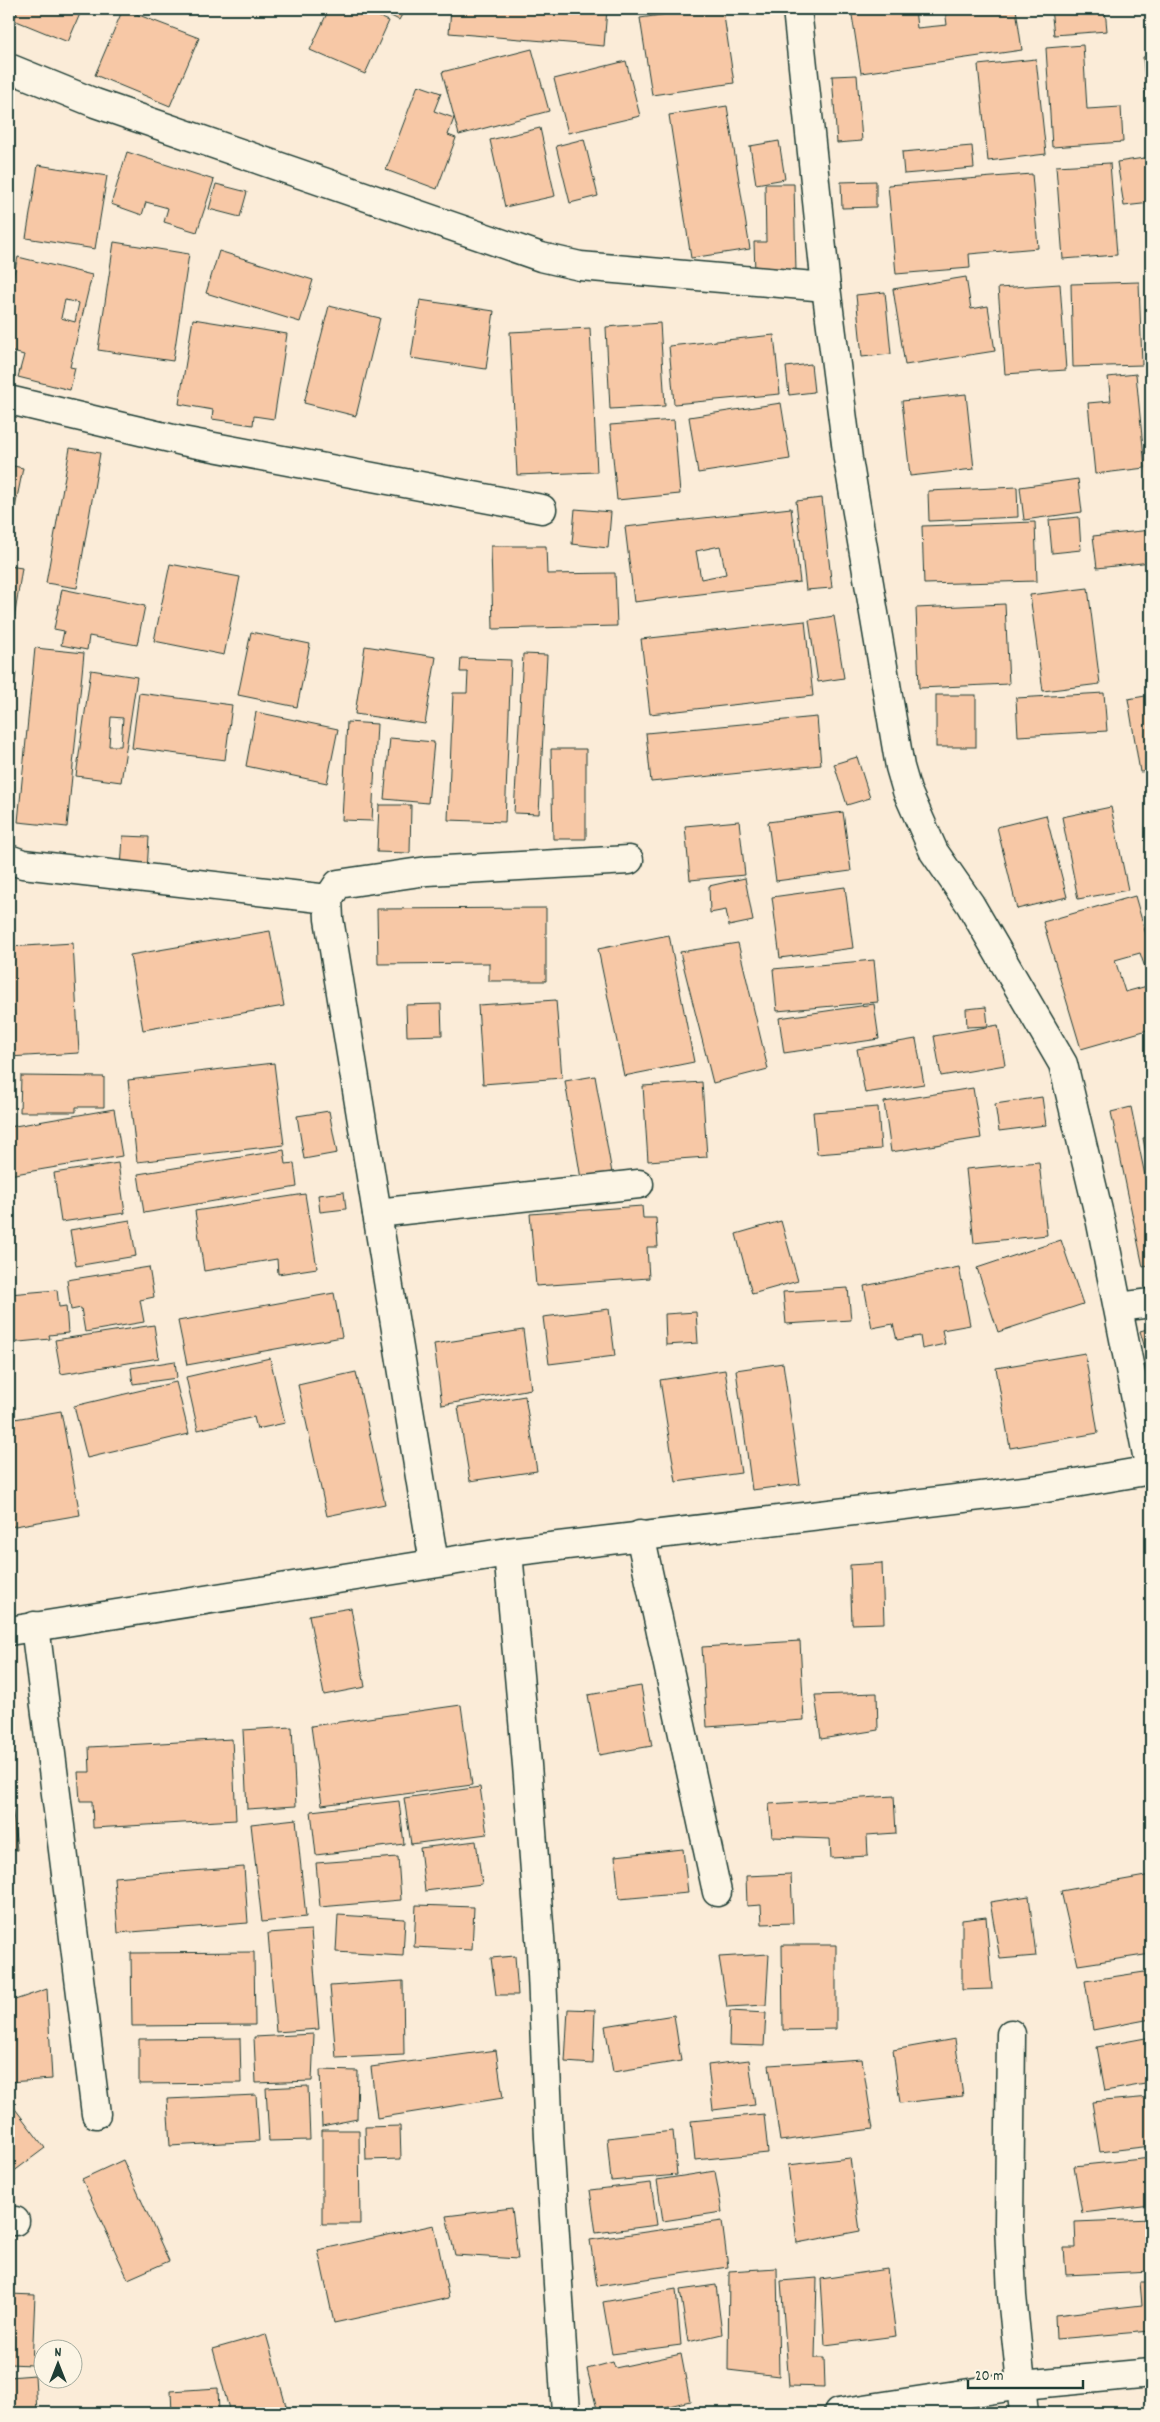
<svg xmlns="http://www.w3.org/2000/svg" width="1160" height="2422" viewBox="0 0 1160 2422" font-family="Dekko,sans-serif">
  <rect width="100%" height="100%" fill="#fbecd8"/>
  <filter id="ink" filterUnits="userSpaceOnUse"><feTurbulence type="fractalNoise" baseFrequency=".02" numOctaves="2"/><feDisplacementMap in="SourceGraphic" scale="10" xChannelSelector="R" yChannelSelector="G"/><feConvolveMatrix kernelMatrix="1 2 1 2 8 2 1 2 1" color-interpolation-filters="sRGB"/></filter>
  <g filter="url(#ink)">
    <!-- building -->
    <g fill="#f7c8a6" stroke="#1f3d34" fill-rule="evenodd">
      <path d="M18,9h64l-14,33 -54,-22z"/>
      <path d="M123,9l76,29 -29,68 -75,-31z"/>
      <path d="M329,9h32l28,12 -24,53 -55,-24z"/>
      <path d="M377,9h28l-6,11z"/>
      <path d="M451,9h156l-3,37 -155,-13z"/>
      <path d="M702,9h21l11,74 -82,12 -12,-77z"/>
      <path d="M851,9h64l2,19 30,-3 -2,-16h71l6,41 -161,23z"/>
      <path d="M1051,9h54l2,22 -53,4z"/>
      <path d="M1083,45l4,64 34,-2 2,35 -71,5 -6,-99z"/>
      <path d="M532,49l17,62 -90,24 -17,-63z"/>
      <path d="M1151,56v79h-2l-6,-78z"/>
      <path d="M1036,59l10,95 -58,7 -10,-96z"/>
      <path d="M626,61l14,55 -72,17 -14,-54z"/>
      <path d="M857,75l5,66 -25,2 -5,-67z"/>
      <path d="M418,85l23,8 -7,18 20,7 -6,17 8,3 -19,51 -51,-19z"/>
      <path d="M727,106l23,143 -59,9 -22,-143z"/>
      <path d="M540,128l15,68 -50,11 -15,-67z"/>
      <path d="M584,139l14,57 -28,7 -14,-57z"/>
      <path d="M779,141l6,38 -29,5 -6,-38z"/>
      <path d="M972,146l2,22 -70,6 -2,-22z"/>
      <path d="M127,152l87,28 -17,52 -33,-10 4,-14 -22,-6 -4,13 -31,-11z"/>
      <path d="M1151,157v46l-27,3 -7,-44z"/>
      <path d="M1110,163l7,92 -54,4 -7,-93z"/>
      <path d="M38,165l69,11 -12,73 -69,-11z"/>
      <path d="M1032,174l6,74 -69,6 1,14 -74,6 -8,-89z"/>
      <path d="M876,181v26l-34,1 -1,-26z"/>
      <path d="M216,184l31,8 -7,25 -31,-8z"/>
      <path d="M765,184h29l2,88h-41l-1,-30h12z"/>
      <path d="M114,242l75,12 -16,107 -75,-11z"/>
      <path d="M219,251l94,29 -13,42 -94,-29z"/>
      <path d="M18,257l74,18 -22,92 5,1 -5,22 -52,-13 6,-22 -15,-4v-45h2l3,-11 -5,-1zM65,300l14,3 -4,19 -14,-4z"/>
      <path d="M966,277l5,32 17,-3 7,45 -90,14 -12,-76z"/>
      <path d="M1139,282l3,83 -69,2 -2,-83z"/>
      <path d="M1060,284l6,86 -61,4 -7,-86z"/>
      <path d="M885,292l6,62 -29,3 -6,-62z"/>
      <path d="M420,300l74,11 -8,58 -75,-11z"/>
      <path d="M329,306l51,12 -24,98 -52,-13z"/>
      <path d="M193,319l94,15 -13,85 -20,-3 -1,9 -41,-6 1,-9 -34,-6z"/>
      <path d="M660,323l5,83 -55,3 -4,-82z"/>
      <path d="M590,328l7,144 -80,3 -7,-143z"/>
      <path d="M774,335l6,59 -106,10 -5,-58z"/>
      <path d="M811,364l3,28 -25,3 -3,-28z"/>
      <path d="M1136,374l9,94 -50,6 -7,-71 23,-2 -3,-24z"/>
      <path d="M966,394l8,75 -64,7 -8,-75z"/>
      <path d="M781,403l9,56 -92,14 -9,-56z"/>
      <path d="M674,420l6,74 -63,6 -7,-75z"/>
      <path d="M70,448l30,5 -23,135 -31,-5z"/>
      <path d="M9,465l14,3 -14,70z"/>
      <path d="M1078,479l4,33 -58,8 -4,-33z"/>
      <path d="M1017,487l1,30 -89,4 -1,-30z"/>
      <path d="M822,498l10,90 -26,2 -10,-89z"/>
      <path d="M791,508l9,74 -166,20 -9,-75zM720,546l6,28 -25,5 -5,-28z"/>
      <path d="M575,509l36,3 -3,36 -36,-4z"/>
      <path d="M1079,517l2,33 -29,3 -3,-33z"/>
      <path d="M1035,522l2,59 -113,3 -2,-58z"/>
      <path d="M1151,530v32l-54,6 -4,-32z"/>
      <path d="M491,546h55l1,28 68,-1 2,53 -124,3z"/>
      <path d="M170,564l70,13 -16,78 -70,-14z"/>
      <path d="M9,566l13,2 -9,58 -4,-1z"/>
      <path d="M1088,588l12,96 -57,7 -13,-96z"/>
      <path d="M62,589l83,17 -8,39 -48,-9 -2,14 -26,-5 3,-14 -10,-2z"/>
      <path d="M1005,604l4,80 -90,4 -3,-80z"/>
      <path d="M834,616l10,62 -26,4 -9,-62z"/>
      <path d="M805,621l8,75 -163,18 -9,-75z"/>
      <path d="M1151,621v21l-2,-20z"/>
      <path d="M251,632l59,12 -13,63 -59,-12z"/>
      <path d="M365,646l71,11 -11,67 -70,-10z"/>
      <path d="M35,648l49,5 -17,174 -49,-5z"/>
      <path d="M523,654l24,1 -8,159 -25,-1z"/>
      <path d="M461,658l50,2 -6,162 -57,-2 5,-127h14l1,-21h-8z"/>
      <path d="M9,670l7,2 -7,44z"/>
      <path d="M91,670l46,7 -16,105 -45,-6zM111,717l12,1 -2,28h-12z"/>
      <path d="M139,693l93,12 -7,55 -93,-12z"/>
      <path d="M1104,693l3,38 -89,5 -2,-38z"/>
      <rect x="936" y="695" width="40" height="52"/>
      <path d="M1151,695v76l-11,1 -12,-73z"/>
      <path d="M256,712l82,17 -11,54 -81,-17z"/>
      <path d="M817,717l4,48 -170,17 -5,-49z"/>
      <path d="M347,722l30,2 -5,97 -30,-1z"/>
      <path d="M390,738l44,4 -6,61 -44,-4z"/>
      <path d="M551,749h35v90h-33z"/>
      <path d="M857,757l13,41 -23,7 -13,-41z"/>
      <path d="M379,805h32l-1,48 -33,-1z"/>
      <path d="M1111,807l17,83 -50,9 -16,-82z"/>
      <path d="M843,812l8,59 -75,10 -8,-59z"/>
      <path d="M1046,815l21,82 -50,12 -20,-82z"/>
      <path d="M739,821l6,54 -55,5 -5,-54z"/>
      <path d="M123,836l26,1 -2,34 -26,-2z"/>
      <path d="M745,878l8,43 -24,5 -3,-16 -16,3 -1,-27z"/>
      <path d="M845,887l8,61 -73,10 -8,-61z"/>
      <path d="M1135,896l16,56v77l-70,20 -38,-127zM1140,953l11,32 -26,7 -10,-32z"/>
      <path d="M546,908v73h-57v-18l-111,1 -1,-55z"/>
      <path d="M270,931l14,75 -141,24 -13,-75z"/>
      <path d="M669,935l25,127 -70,14 -26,-127z"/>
      <path d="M73,943l6,110 -70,4v-110z"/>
      <path d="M738,943l30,126 -55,14 -33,-131z"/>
      <path d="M874,960l4,42 -101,9 -4,-42z"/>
      <path d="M556,1000l6,78 -79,6 -5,-79z"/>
      <path d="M441,1004l1,31 -35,1 -1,-31z"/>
      <path d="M874,1004l5,35 -95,14 -5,-35z"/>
      <path d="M986,1007l2,19 -21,1 -1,-18z"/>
      <path d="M998,1025l7,40 -64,11 -7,-40z"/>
      <path d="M916,1039l8,45 -59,9 -8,-44z"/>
      <path d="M274,1063l10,82 -147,17 -9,-82z"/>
      <path d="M21,1076l83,1v30h-28v5h-56z"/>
      <path d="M595,1076l17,97 -31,6 -16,-98z"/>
      <path d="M702,1082l5,75 -59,4 -5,-75z"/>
      <path d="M973,1088l8,50 -90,14 -7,-50z"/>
      <path d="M1042,1097l4,28 -47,6 -4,-27z"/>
      <path d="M878,1107l3,42 -64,5 -4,-42z"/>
      <path d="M1131,1107l20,98v60l-8,2 -32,-155z"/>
      <path d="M114,1109l8,47 -113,19v-48z"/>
      <path d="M329,1111l8,42 -33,6 -7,-43z"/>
      <path d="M1151,1137v43l-8,-42z"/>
      <path d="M284,1150l2,14 8,-1 3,24 -153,26 -6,-39z"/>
      <path d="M1039,1162l8,73 -73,8 -8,-74z"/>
      <path d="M118,1163l7,50 -64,9 -7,-49z"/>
      <path d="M344,1192l2,17 -26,3 -2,-17z"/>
      <path d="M305,1194l12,74 -39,6 -1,-15 -73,12 -9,-60z"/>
      <path d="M642,1206l1,12h13l2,29h-11l2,31 -113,8 -6,-72z"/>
      <path d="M130,1220l6,36 -60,10 -6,-36z"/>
      <path d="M781,1221l17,60 -46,13 -16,-60z"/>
      <path d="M1061,1240l22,64 -85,28 -21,-64z"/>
      <path d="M149,1267l5,30 -14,3 4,22 -59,10 -4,-24 -10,2 -4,-30z"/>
      <path d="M959,1267l11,58 -28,5 3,14 -23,5 -2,-13 -23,4 -4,-16 -21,4 -8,-42z"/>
      <path d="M848,1288l3,32 -65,4 -3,-32z"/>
      <path d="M57,1290l2,17 7,-1 2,27 -19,2 1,4 -41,4v-49z"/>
      <path d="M334,1293l8,44 -155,28 -9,-44z"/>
      <path d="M609,1309l6,47 -66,8 -6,-47z"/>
      <path d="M696,1312l2,31 -32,2 -1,-31z"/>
      <path d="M154,1325l5,33 -98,16 -6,-34z"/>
      <path d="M1151,1328v41l-11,-38z"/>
      <path d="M523,1330l8,59 -89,16 -8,-61z"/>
      <path d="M1085,1353l13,80 -88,15 -14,-80z"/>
      <path d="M270,1358l15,65 -28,6 -3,-12 -56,13 -12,-53z"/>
      <path d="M175,1361l2,17 -44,6 -2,-16z"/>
      <path d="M783,1363l17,121 -48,6 -16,-120z"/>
      <path d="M725,1370l16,103 -65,9 -16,-102z"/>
      <path d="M356,1372l29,132 -58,12 -29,-131z"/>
      <path d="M176,1382l13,52 -102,24 -13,-52z"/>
      <path d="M525,1396l12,75 -67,10 -12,-74z"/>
      <path d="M61,1411l19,104 -71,12v-107z"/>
      <path d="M882,1563l2,60 -32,1 -2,-59z"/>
      <path d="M351,1608l14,79 -41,8 -15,-80z"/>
      <path d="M800,1641l4,79 -97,7 -5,-80z"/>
      <path d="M641,1686l11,60 -53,9 -11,-60z"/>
      <path d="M877,1693l1,37 -57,9 -6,-44z"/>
      <path d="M461,1705l11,80 -150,20 -11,-79z"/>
      <path d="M292,1727l4,79 -49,3 -4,-79z"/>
      <path d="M232,1739l4,81 -143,8 -1,-27h-12l-2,-29h12l-1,-25z"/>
      <path d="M9,1776l8,74h-8z"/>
      <path d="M480,1787l7,47 -76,10 -7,-46z"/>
      <path d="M894,1796l2,37 -29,2 1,21 -37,2 -1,-19 -58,-2 -3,-33z"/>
      <path d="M399,1801l5,43 -88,11 -5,-44z"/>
      <path d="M296,1819l10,98 -44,5 -11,-98z"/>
      <path d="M476,1841l6,43 -57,7 -5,-43z"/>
      <path d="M683,1849l5,44 -69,6 -4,-43z"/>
      <path d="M398,1857l3,43 -81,7 -4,-44z"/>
      <path d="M244,1867l4,56 -130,10 -4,-56z"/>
      <path d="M791,1874l2,49 -31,1 -1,-19 -14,1 -1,-30z"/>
      <path d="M1151,1875v79l-73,11 -17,-74z"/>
      <path d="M1029,1896l7,60 -36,3 -10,-57z"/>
      <path d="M416,1905l58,2 -2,43 -58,-3z"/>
      <path d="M9,1911l6,89 32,-11 5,90 -43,3z"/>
      <path d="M338,1915l67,4 -2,37 -67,-4z"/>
      <path d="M986,1917l6,72 -30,1v-70z"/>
      <path d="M311,1930l8,99 -43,3 -8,-99z"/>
      <path d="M782,1945h54v84l-53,1z"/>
      <path d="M254,1952l1,73 -123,1 -1,-73z"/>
      <path d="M769,1954l-3,51 -39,2 -8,-50z"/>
      <path d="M515,1956l3,39h-22l-5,-37z"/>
      <path d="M1151,1971v48l-58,11 -8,-49z"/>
      <path d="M403,1981l1,74 -68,3 -6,-72z"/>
      <path d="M568,2009l27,1 -2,54 -28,-2z"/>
      <path d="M730,2011l36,2 -2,33 -35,-1z"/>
      <path d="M674,2015l7,46 -68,11 -8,-46z"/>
      <path d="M314,2034l-2,47 -56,2 -2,-46z"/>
      <path d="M1151,2037v46l-46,8 -8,-44z"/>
      <path d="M240,2038l1,45 -102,1v-45z"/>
      <path d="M955,2039l8,57 -63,7 -7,-53z"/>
      <path d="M496,2050l7,48 -126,20 -6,-51z"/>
      <path d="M862,2059l11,70 -93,12 -11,-76z"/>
      <path d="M749,2060l6,45 -42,5 -5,-45z"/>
      <path d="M320,2070l38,1 -1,48 -35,7z"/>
      <path d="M308,2086l2,54 -41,1 -3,-53z"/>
      <path d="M256,2095l3,46 -89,5 -3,-47z"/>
      <path d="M1151,2097v49l-51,6 -8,-50z"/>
      <path d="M9,2101l36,47 -36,27z"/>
      <path d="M764,2114l4,39 -73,7 -4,-39z"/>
      <path d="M400,2126l1,33 -35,1 -1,-33z"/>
      <path d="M322,2130h37l1,94h-38z"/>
      <path d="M673,2131l4,44 -66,6 -4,-43z"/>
      <path d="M850,2158l10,73 -63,12 -9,-78z"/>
      <path d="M1151,2158v47l-69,8 -8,-47z"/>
      <path d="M123,2160l46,101 -41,18 -46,-100z"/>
      <path d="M715,2171l7,41 -59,9 -6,-41z"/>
      <path d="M651,2183l6,42 -61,8 -6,-43z"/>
      <path d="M512,2208l6,51 -63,-4 -9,-39z"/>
      <path d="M1151,2219v52l-85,4 -2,-27h12l-1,-26z"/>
      <path d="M722,2221l6,46 -131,19 -7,-46z"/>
      <path d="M434,2225l15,73 -115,25 -16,-73z"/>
      <path d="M777,2268l2,108 -51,-6 1,-99z"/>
      <path d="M887,2269l9,67 -71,9 -4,-66z"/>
      <path d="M817,2278l-2,80h9l1,29 -36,-1 -8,-105z"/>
      <path d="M1140,2282h11v49l-95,8 -1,-24 87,-10z"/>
      <path d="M716,2285l6,49 -34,8 -8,-52z"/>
      <path d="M676,2289l5,56 -69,9 -9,-52z"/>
      <path d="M9,2294l26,1 -3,70 -23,-1z"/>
      <path d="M266,2334l22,79h-58l-17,-64z"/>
      <path d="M681,2354l9,47 -50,12h-42l-11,-44 26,-7 2,6z"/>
      <path d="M35,2375l2,38h-28v-36z"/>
      <path d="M218,2388l1,25h-47l-1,-22z"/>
    </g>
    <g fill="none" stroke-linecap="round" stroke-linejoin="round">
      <!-- minor casing -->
      <g stroke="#1f3d34" stroke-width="31">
        <g id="minor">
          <path d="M797,9l29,278 22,172 52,308 7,24 27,61 36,52 93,160 38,159 49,247"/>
          <path d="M9,68l86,35 446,154 39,9 246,21"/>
          <path d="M9,400l173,41 360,68"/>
          <path d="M9,859l14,5 305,35"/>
          <path d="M377,1213l262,-29"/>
          <path d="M1119,1307l32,-4"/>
          <path d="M640,1535l77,357"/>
          <path d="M508,1552l19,213 14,186 8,187 17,275"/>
          <path d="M434,1563l-105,-644 -1,-20 10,-15 89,-13 202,-11"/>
          <path d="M35,1626l61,488"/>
          <path d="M9,1631l499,-79 532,-63 111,-19"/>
          <path d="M1011,2034l-2,190 3,72 12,117"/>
          <path d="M9,2221h6"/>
          <path d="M838,2413l184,-28 129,-12"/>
        </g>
      </g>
      <!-- minor -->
      <use href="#minor" stroke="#fcf5e5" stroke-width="28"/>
    </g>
  </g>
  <!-- margin -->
  <rect width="1160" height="2422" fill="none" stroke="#fcf5e5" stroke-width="30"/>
  <rect x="15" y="15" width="1130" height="2392" fill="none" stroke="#1f3d34" stroke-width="2" filter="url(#ink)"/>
  <!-- north arrow -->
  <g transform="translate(58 2364)"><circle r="24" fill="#fcf5e5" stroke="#a4ab9e"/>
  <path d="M0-4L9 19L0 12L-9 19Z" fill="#1f3d34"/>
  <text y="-8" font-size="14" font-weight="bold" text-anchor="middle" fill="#1f3d34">N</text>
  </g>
  <!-- scale -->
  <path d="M968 2380v8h115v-8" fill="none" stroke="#1f3d34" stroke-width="2.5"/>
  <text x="975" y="2380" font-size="15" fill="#1f3d34" stroke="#fcf5e5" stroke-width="4" paint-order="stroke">20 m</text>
</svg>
